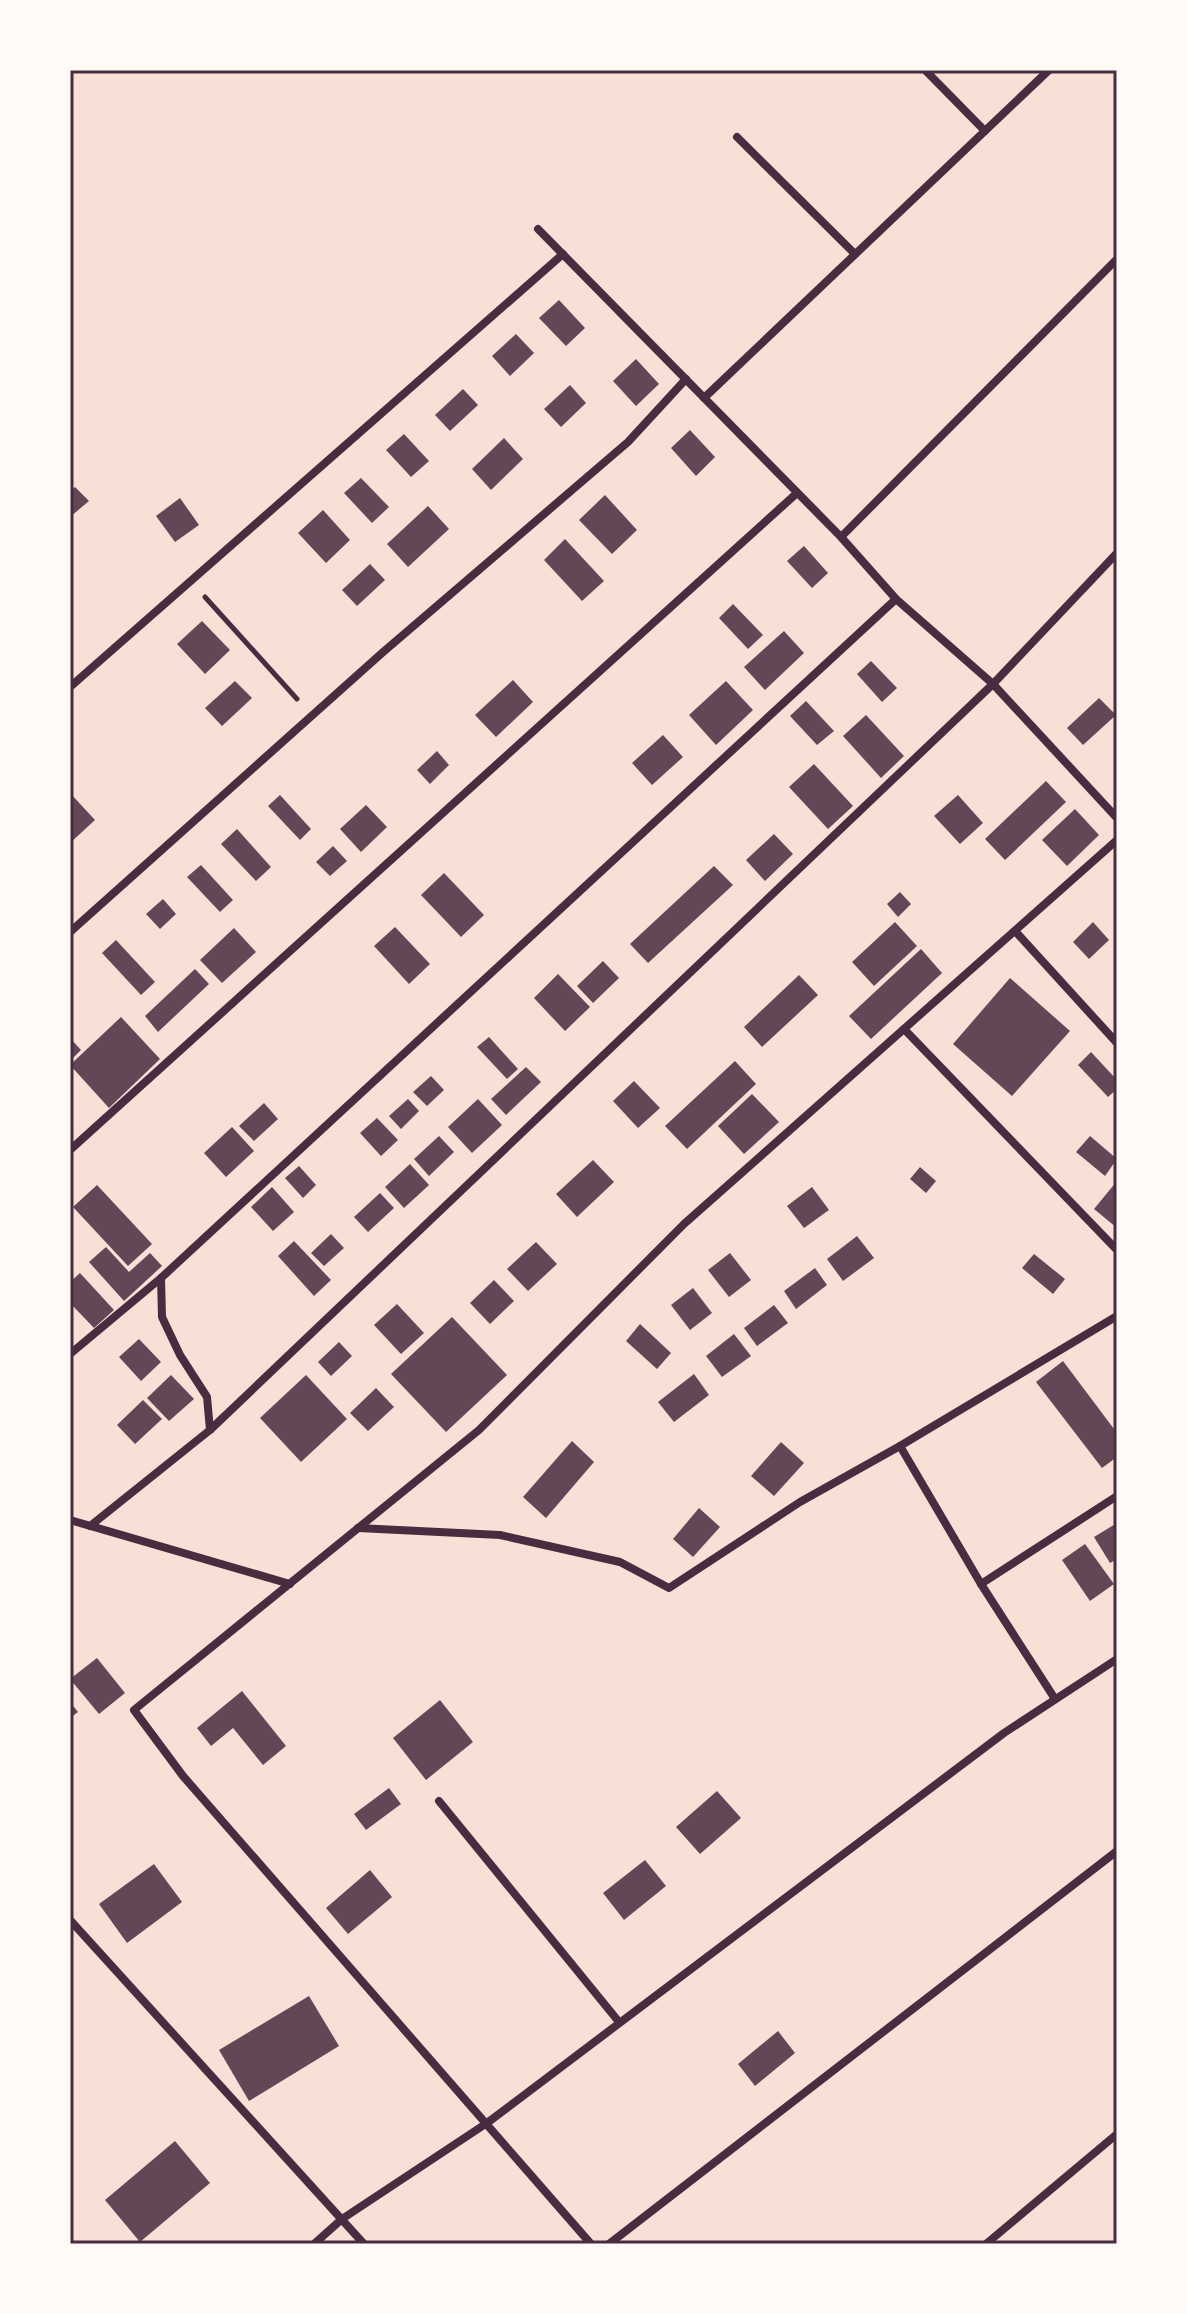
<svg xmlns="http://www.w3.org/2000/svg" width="1187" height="2314" viewBox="0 0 1187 2314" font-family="Manrope,sans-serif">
  <rect width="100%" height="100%" fill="#f7e1d7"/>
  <!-- building -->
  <g fill="#644757">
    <path d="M559,300l26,28 -19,18 -27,-28z"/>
    <path d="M516,334l18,19 -24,23 -18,-20z"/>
    <path d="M636,359l23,25 -23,22 -23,-25z"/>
    <path d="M570,385l16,18 -25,24 -17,-18z"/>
    <path d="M463,389l15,16 -28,26 -15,-16z"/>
    <path d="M690,430l25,27 -19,19 -25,-28z"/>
    <path d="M404,434l25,27 -18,16 -25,-27z"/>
    <path d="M504,438l19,21 -32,31 -19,-21z"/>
    <path d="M361,478l28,29 -17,16 -28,-30z"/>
    <path d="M75,487l14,14 -19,16v-26z"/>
    <path d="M605,495l32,35 -25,24 -33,-34z"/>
    <path d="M180,498l19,27 -24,17 -19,-26z"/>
    <path d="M428,506l21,23 -41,38 -21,-23z"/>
    <path d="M323,510l27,30 -24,23 -28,-30z"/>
    <path d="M565,539l39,42 -22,20 -38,-41z"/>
    <path d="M804,546l24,27 -16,15 -25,-27z"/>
    <path d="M370,564l15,16 -28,26 -15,-16z"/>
    <path d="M733,604l30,31 -15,14 -29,-31z"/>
    <path d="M202,621l28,29 -25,24 -28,-30z"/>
    <path d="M784,631l20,22 -39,37 -21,-23z"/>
    <path d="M871,661l26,27 -15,14 -25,-28z"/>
    <path d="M513,680l20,22 -37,35 -21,-22z"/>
    <path d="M235,681l17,17 -30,28 -17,-18z"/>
    <path d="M726,681l27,29 -37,35 -27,-30z"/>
    <path d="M1099,698l17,17 -33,30 -16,-17z"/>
    <path d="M806,701l28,30 -17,14 -27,-29z"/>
    <path d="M866,715l38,41 -23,22 -38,-42z"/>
    <path d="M663,735l20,22 -31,28 -20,-22z"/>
    <path d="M437,751l12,14 -19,19 -13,-14z"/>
    <path d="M814,764l39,42 -25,23 -39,-42z"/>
    <path d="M1046,781l20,21 -61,58 -20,-21z"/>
    <path d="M70,793l25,27 -25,23z"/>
    <path d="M280,795l31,34 -11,11 -32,-34z"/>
    <path d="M958,795l25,28 -23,21 -26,-28z"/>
    <path d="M366,805l21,22 -26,25 -21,-23z"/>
    <path d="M1075,809l24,26 -32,31 -25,-26z"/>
    <path d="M237,829l34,38 -15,14 -35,-37z"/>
    <path d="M774,834l19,20 -28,27 -19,-21z"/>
    <path d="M333,846l14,15 -17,15 -14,-14z"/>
    <path d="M201,865l32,35 -13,12 -33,-35z"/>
    <path d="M714,866l19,19 -85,78 -18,-19z"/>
    <path d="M444,873l40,42 -23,22 -40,-42z"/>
    <path d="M900,892l11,12 -13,13 -11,-13z"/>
    <path d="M163,899l13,15 -16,15 -14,-15z"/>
    <path d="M895,922l22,24 -43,40 -22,-24z"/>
    <path d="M1093,922l16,18 -20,19 -16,-17z"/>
    <path d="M395,927l35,37 -21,20 -35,-38z"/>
    <path d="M234,928l22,24 -34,31 -22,-23z"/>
    <path d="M116,940l39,42 -14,13 -39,-42z"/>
    <path d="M921,949l21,24 -71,66 -22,-23z"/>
    <path d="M603,961l16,17 -26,25 -16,-17z"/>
    <path d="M195,969l14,15 -51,48 -13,-16z"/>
    <path d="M558,974l32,33 -25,24 -31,-33z"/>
    <path d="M799,975l19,20 -56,52 -18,-20z"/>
    <path d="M1010,978l60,53 -58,65 -59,-52z"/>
    <path d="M121,1017l39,42 -51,49 -39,-43z"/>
    <path d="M489,1037l29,32 -11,10 -30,-32z"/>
    <path d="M70,1038l11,12 -11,11z"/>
    <path d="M1091,1052l26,28v9l-9,8 -30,-32z"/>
    <path d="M735,1061l21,23 -69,65 -22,-23z"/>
    <path d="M526,1067l15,15 -35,33 -15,-16z"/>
    <path d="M431,1076l13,14 -17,16 -14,-14z"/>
    <path d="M634,1081l26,27 -22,20 -25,-27z"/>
    <path d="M752,1094l27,28 -35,32 -26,-28z"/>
    <path d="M408,1099l11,12 -18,18 -12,-13z"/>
    <path d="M478,1099l24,26 -30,28 -24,-26z"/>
    <path d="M264,1103l14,16 -24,22 -15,-15z"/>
    <path d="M377,1118l21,22 -17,16 -21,-23z"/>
    <path d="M232,1127l22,24 -28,26 -22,-24z"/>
    <path d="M439,1136l15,16 -25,24 -15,-17z"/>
    <path d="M1090,1136l27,23 -12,17 -29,-24z"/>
    <path d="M593,1160l21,22 -37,35 -21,-23z"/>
    <path d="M410,1164l19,21 -25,23 -19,-21z"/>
    <path d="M299,1166l17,19 -13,13 -18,-20z"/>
    <path d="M920,1167l16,14 -10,12 -16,-14z"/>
    <path d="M1117,1181v47l-23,-19z"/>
    <path d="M97,1185l55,59 -24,22 -55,-59z"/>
    <path d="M272,1187l22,25 -21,19 -22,-24z"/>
    <path d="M812,1187l17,23 -25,18 -17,-22z"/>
    <path d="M380,1193l14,15 -26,24 -14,-15z"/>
    <path d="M331,1234l13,14 -20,18 -13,-13z"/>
    <path d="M857,1236l17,22 -31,23 -16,-22z"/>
    <path d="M294,1241l37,39 -17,16 -36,-40z"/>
    <path d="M536,1242l21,22 -29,27 -21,-22z"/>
    <path d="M106,1247l23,25 21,-19 12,13 -38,35 -35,-39z"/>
    <path d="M730,1253l21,27 -22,17 -21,-27z"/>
    <path d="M1034,1254l31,25 -12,15 -31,-26z"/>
    <path d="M815,1268l12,17 -31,24 -12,-18z"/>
    <path d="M80,1273l34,37 -20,18 -24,-25v-21z"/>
    <path d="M494,1280l20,21 -24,23 -20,-21z"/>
    <path d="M693,1288l19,25 -22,17 -19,-25z"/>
    <path d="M397,1304l27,29 -23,21 -27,-29z"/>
    <path d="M774,1305l14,18 -31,23 -13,-18z"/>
    <path d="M452,1317l55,58 -61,57 -55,-58z"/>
    <path d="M640,1324l31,29 -14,16 -31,-28z"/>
    <path d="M734,1334l17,22 -29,21 -16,-21z"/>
    <path d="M139,1339l22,23 -20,19 -22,-24z"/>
    <path d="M339,1342l13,14 -21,20 -13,-14z"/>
    <path d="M1063,1361l54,72v24l-15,11 -66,-86z"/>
    <path d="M694,1374l15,21 -35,27 -16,-20z"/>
    <path d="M171,1375l23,24 -25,22 -22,-23z"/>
    <path d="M306,1375l41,44 -46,43 -41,-44z"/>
    <path d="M376,1388l18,19 -26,24 -18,-18z"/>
    <path d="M143,1400l19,19 -27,25 -18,-19z"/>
    <path d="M572,1441l22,21 -48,56 -23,-21z"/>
    <path d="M781,1442l23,21 -30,33 -23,-20z"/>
    <path d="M699,1508l21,19 -27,30 -20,-18z"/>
    <path d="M1117,1523v36l-7,4 -16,-26z"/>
    <path d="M1085,1544l29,40 -24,17 -28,-41z"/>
    <path d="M97,1658l28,35 -26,21 -29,-35z"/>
    <path d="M242,1691l44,55 -23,19 -30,-37 -22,18 -14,-18z"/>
    <path d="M440,1700l33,42 -47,38 -33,-42z"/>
    <path d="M70,1702l8,10 -8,6z"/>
    <path d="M389,1788l12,16 -35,26 -12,-16z"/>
    <path d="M717,1791l24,27 -41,36 -24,-27z"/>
    <path d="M645,1860l21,26 -42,34 -21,-27z"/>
    <path d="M154,1864l28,38 -55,41 -28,-39z"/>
    <path d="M370,1870l22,27 -44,37 -22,-26z"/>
    <path d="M309,1996l30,50 -90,55 -30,-51z"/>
    <path d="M778,2031l17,22 -40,33 -17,-22z"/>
    <path d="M175,2141l35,42 -70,59 -35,-42z"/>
  </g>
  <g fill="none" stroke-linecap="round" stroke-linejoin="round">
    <!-- path -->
    <path stroke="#4a2c40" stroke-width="5" d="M205,597l92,102"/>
    <!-- minor -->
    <g stroke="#4a2c40" stroke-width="8">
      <path d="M925,70l60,61"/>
      <path d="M737,137l118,117"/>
      <path d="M538,229l303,308 55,62 97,85 124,134"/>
      <path d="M704,398l345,-328"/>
      <path d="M841,537l276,-278"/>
      <path d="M70,687l493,-433"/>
      <path d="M1015,931l102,112"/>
      <path d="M70,932l312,-279 246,-211 58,-63"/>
      <path d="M904,1029l213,221"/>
      <path d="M70,1150l727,-657"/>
      <path d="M70,1354l91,-76"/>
      <path d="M210,1430l-3,-33 -27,-42 -18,-38 -1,-39 735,-679"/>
      <path d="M900,1446l81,138 74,115"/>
      <path d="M70,1520l220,64"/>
      <path d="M90,1526l120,-96 783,-746 124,-131"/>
      <path d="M358,1528l142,7 120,27 49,26 131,-86 100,-56 217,-130"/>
      <path d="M981,1584l136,-88"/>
      <path d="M439,1801l180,221"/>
      <path d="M70,1920l294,324"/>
      <path d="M314,2244l28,-25 145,-96 517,-390 113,-74"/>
      <path d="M591,2244l-408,-468 -49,-66 345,-280 205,-206 433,-384"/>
      <path d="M609,2244l508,-393"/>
      <path d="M986,2244l131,-110"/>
    </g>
  </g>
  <!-- border -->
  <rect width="1187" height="2314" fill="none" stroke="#fffaf5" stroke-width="144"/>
  <rect x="72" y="72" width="1043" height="2170" fill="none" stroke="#4a2c40" stroke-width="3"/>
</svg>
